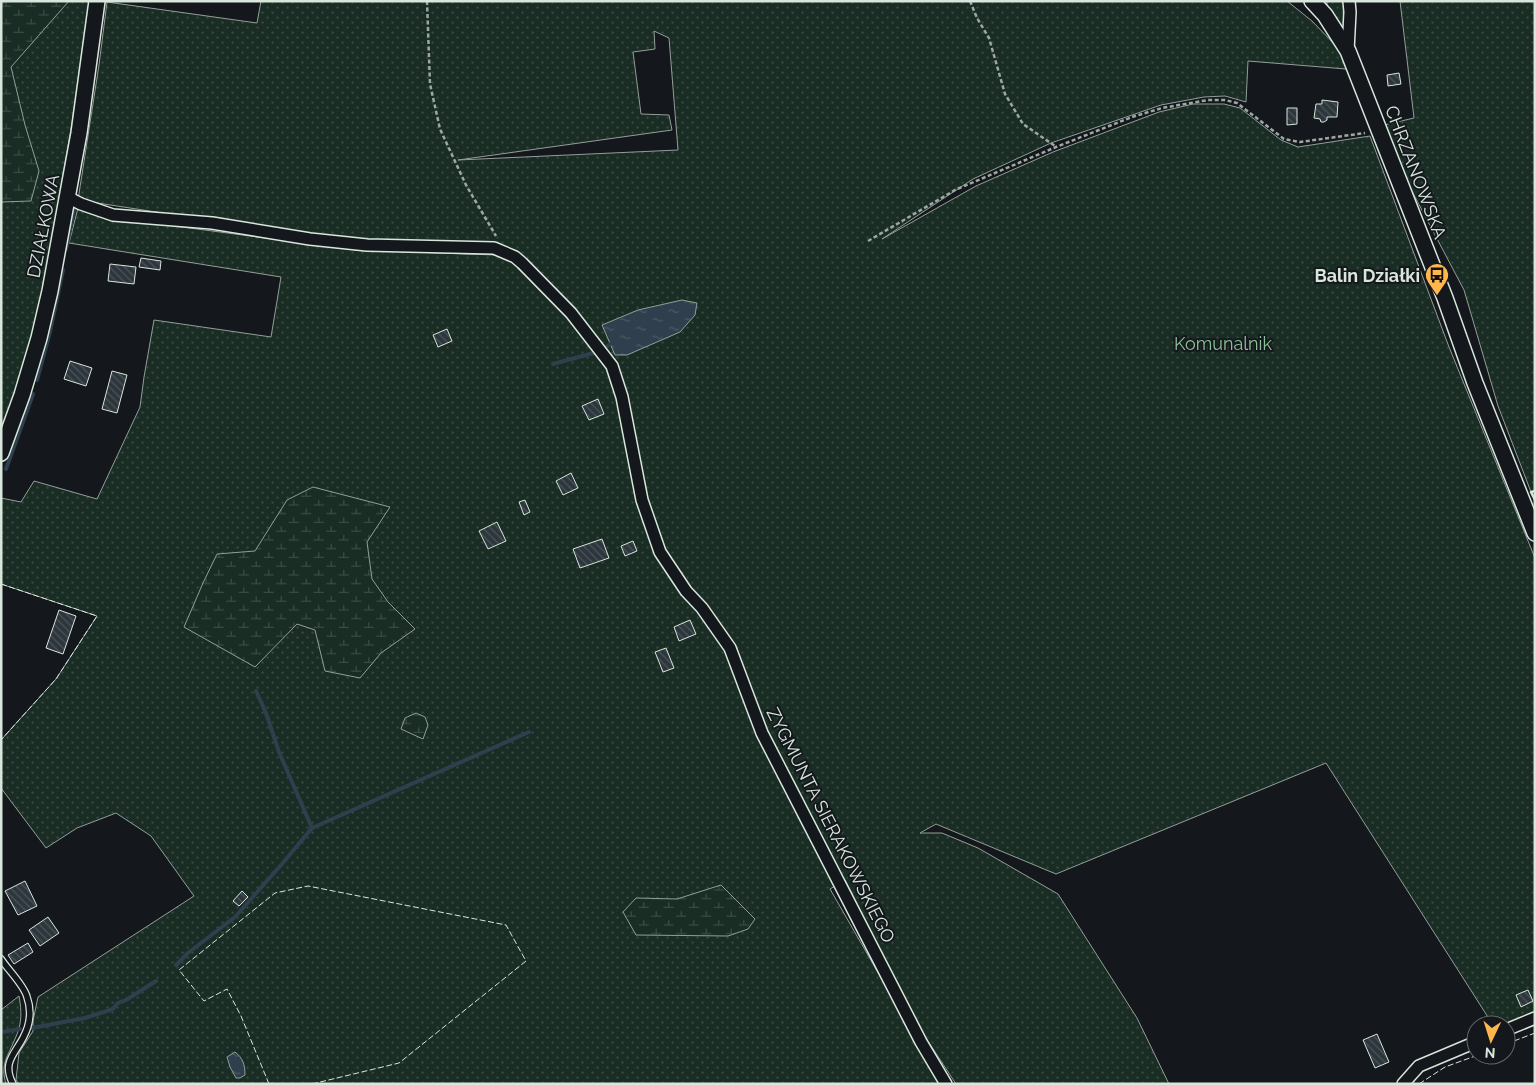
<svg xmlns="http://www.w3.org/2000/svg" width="1536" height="1085" viewBox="0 0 1536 1085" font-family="Raleway,sans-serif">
  <defs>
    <pattern id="green-dots" width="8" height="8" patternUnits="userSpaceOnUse" patternTransform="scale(1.25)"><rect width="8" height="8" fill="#1a2d24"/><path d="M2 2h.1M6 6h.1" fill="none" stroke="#3b4b43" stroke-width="1.8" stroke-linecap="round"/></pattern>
    <pattern id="wetland-marsh" width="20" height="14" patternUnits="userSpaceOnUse" patternTransform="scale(1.25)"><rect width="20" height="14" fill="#1a2d24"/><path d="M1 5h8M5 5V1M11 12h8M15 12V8" fill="none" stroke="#3b4b43"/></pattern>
    <pattern id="water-ripples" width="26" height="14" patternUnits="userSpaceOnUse" patternTransform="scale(1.25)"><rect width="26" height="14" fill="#2f3f4d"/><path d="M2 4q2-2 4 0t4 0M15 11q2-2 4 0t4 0" fill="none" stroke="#4c5b66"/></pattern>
    <pattern id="building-back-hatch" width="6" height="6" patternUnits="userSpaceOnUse" patternTransform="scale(1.25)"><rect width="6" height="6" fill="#2c363c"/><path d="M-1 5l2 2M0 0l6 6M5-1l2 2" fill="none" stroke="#4a5358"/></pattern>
  </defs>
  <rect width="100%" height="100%" fill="#14181c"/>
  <!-- green -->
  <g fill="url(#green-dots)" stroke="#939e99" fill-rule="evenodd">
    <path d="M1,1h88l-17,122 -28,164 -11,52 -32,92z"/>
    <path d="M261,1h1026l25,20 28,29 6,19 -98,-8 -2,41 -21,-6 -21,1 -43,8 -110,38 -78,36 -91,60 94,-53 77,-34 106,-40 34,-8h31l16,4 41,32 17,7 72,-11 79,211 86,211v456l-29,11h-13l-167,-262 -270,111 -120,-50 -16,9h22l36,15 80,46 79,124 32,66h-213l-38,-58 -73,-146 -15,9 112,195h-923l-3,-4 3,-27 14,-22v-10l5,-24 156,-101 -43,-60 -35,-23 -39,15 -31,20 -45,-60v-48l55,-61 41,-63 -96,-32v-86l20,4 13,-21 63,18 43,-92 4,-30 10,-57 117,17 10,-60 -212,-34 9,-35 36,10 242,32 140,5 2,-9 -120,-3 -66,-7 -234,-36 21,-135 8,-63 150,21zM654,31l15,7 9,112 -220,10 214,-30 -3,-15 -28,-1 -8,-62 22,-3z"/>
    <path d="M1327,1h18v36l-18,-24z"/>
    <path d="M1400,1h135v490l-4,1 -33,-86 -34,-116 -59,-112 -21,-53 30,-7z"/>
    <path d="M19,996c3,16 3,28 -4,43 -7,17 -15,25 -9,45h-5v-74z"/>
  </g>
  <!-- wetland -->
  <g fill="url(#wetland-marsh)" stroke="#939e99">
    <path d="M1,1h68l-58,66 14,58 14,46 -8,30 -30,1z"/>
    <path d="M313,487l77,20 -23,35 5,37 16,23 27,27 -34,24 -21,25 -35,-7 -10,-41 -18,-6 -42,43 -71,-40 19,-44 14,-29 38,-3 32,-51z"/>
    <path d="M416,713l9,4 3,8 -5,14 -22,-10 4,-11z"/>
    <path d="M721,885l34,34 -7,10 -20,7 -92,-1 -13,-23 13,-14 41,1z"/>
  </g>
  <!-- water -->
  <g fill="url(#water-ripples)" stroke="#939e99">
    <path d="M682,300l15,3 -2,12 -15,17 -53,23h-12l-13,-30 36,-15z"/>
    <path d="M235,1052c8,6 10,13 10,23l-5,3h-4l-6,-11 -3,-10z"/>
  </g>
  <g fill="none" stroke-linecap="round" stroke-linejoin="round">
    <!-- stream -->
    <g stroke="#2f3f4d" stroke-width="4">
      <path d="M1,4l3,-3"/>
      <path d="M66,249l9,-44"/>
      <path d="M553,364l48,-13 9,-7"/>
      <path d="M37,380l13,-48 13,-62"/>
      <path d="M6,469l27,-75"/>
      <path d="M256,691l10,22 13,39 33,76"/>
      <path d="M176,965l12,-12 47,-36 47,-53 30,-36 217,-96"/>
      <path d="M32,1028l53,-10 22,-7 6,-2 5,-6 8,-3 30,-19"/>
      <path d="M1,1032l19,-3"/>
    </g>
  </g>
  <!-- building -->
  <g fill="url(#building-back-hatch)" stroke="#d8e6dc">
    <path d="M1399,73l2,11 -13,2 -1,-11z"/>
    <path d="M1322,100l16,2 -1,15h-10v3l-3,2h-3l-1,-3 -6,-1 2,-14h6z"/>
    <path d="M1287,108h10v16l-10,1z"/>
    <path d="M141,258l20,3 -1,9 -21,-3z"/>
    <path d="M110,264l26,3 -2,17 -26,-3z"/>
    <path d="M447,329l5,12 -14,6 -5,-12z"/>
    <path d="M70,361l22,7 -6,18 -22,-7z"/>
    <path d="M112,371l15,4 -10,38 -15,-4z"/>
    <path d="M598,399l6,15 -15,6 -7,-14z"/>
    <path d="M571,473l7,15 -15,7 -7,-14z"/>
    <path d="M525,500l5,12 -6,3 -5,-13z"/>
    <path d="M497,522l9,19 -18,8 -9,-18z"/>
    <path d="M602,539l7,19 -29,10 -7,-19z"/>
    <path d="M633,541l4,10 -12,5 -4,-10z"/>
    <path d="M59,610l17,6 -13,38 -17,-6z"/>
    <path d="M690,620l6,14 -17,7 -5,-14z"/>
    <path d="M666,648l8,20 -11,4 -8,-20z"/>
    <path d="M25,881l12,25 -19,9 -13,-24z"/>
    <path d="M242,891l6,6 -9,9 -6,-5z"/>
    <path d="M48,917l11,16 -19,13 -11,-16z"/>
    <path d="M28,943l5,9 -19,12 -6,-9z"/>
    <path d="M1528,990l5,11 -12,6 -5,-12z"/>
    <path d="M1377,1034l12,28 -14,6 -12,-28z"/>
  </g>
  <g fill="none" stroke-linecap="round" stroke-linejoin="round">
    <!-- service casing -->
    <g stroke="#d8e6dc" stroke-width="8">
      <path id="service" d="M1,959c7,11 23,26 26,38 5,14 3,28 -4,41 -9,17 -21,25 -10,46"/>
    </g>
    <!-- minor casing -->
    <g stroke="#d8e6dc" stroke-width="14">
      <g id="minor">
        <path d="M1348,51l2,-39 -1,-11"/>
        <path d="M67,197l14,7 32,11 99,8 98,16 57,6 127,3 21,9 7,6 49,50 41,53 10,31 20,103 18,52 26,39 16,17 28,40 32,85 159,309 25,42"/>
        <path d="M1506,1030l29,-12"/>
        <path d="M1403,1084l16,-18 57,-24"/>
      </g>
    </g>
    <!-- tertiary casing -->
    <g stroke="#d8e6dc" stroke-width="18">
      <g id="tertiary">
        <path d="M1312,1l13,14 23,36 97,247 30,85 60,150"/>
        <path d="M1,453l21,-58 17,-57 11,-47 29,-158 18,-132"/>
      </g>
    </g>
    <!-- path -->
    <g stroke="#9da8a2" stroke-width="2.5" stroke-dasharray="4 2.5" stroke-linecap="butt">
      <path d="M427,1l3,83 10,45 26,56 30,51"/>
      <path d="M970,1l7,17 12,20 16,56 18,30 32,22"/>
      <path d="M868,241l87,-51 101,-43 76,-30 30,-9 46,-8h17l12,3 47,36 16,3 65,-9"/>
    </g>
    <!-- service -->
    <use href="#service" stroke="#14181c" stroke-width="5.5"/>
    <!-- minor -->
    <use href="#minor" stroke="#14181c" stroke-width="11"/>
    <!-- tertiary -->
    <use href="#tertiary" stroke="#14181c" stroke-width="15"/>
    <!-- fence -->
    <g stroke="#d8e6dc" stroke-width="1" stroke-dasharray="6 2.5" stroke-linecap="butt">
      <path d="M1,584l96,32 -41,63 -55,61"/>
      <path d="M1506,1044l29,-11"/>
      <path d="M269,1084l-28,-68 -14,-27 -23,12 -25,-31 96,-77 33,-7 198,39 20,36 -127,102 -87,21"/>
      <path d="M1419,1084l26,-17 33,-12"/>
    </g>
    <!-- wall -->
    <path stroke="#d8e6dc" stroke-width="2.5" d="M1535,491l-4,1 4,8"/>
  </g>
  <!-- icons -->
  <defs>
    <g id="bus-pin" transform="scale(1.25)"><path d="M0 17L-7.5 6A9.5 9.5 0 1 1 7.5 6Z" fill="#ffb74d" stroke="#14181c"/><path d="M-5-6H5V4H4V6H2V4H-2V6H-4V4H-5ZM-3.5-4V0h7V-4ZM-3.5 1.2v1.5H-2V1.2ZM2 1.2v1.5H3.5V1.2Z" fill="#111"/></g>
  </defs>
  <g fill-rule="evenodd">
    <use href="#bus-pin" x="1437" y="275"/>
  </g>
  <g text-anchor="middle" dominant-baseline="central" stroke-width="4" stroke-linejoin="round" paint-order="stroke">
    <!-- street labels -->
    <g font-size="18" fill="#d8e6dc" stroke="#14181c">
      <text transform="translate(1416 172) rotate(69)">CHRZANOWSKA</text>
      <text transform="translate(43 226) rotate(-79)">DZIAŁKOWA</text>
      <text transform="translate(831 825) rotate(63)">ZYGMUNTA SIERAKOWSKIEGO</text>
    </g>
    <!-- poi labels -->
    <g font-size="18" font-weight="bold" fill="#d8e6dc" stroke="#14181c" text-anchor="end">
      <text x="1420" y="275">Balin Działki</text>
    </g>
    <!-- park labels -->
    <g font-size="18" fill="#8ac095" stroke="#14181c">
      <text x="1223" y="343">Komunalnik</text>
    </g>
  </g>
  <!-- border -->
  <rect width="1536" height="1085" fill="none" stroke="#d8e6dc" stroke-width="5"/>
  <!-- north arrow -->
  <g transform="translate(1491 1040) rotate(184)"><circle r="24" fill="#14181c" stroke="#626a69"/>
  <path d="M0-4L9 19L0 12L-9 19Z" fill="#ffb74d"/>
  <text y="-8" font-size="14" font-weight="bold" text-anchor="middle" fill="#d8e6dc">N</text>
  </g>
</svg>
